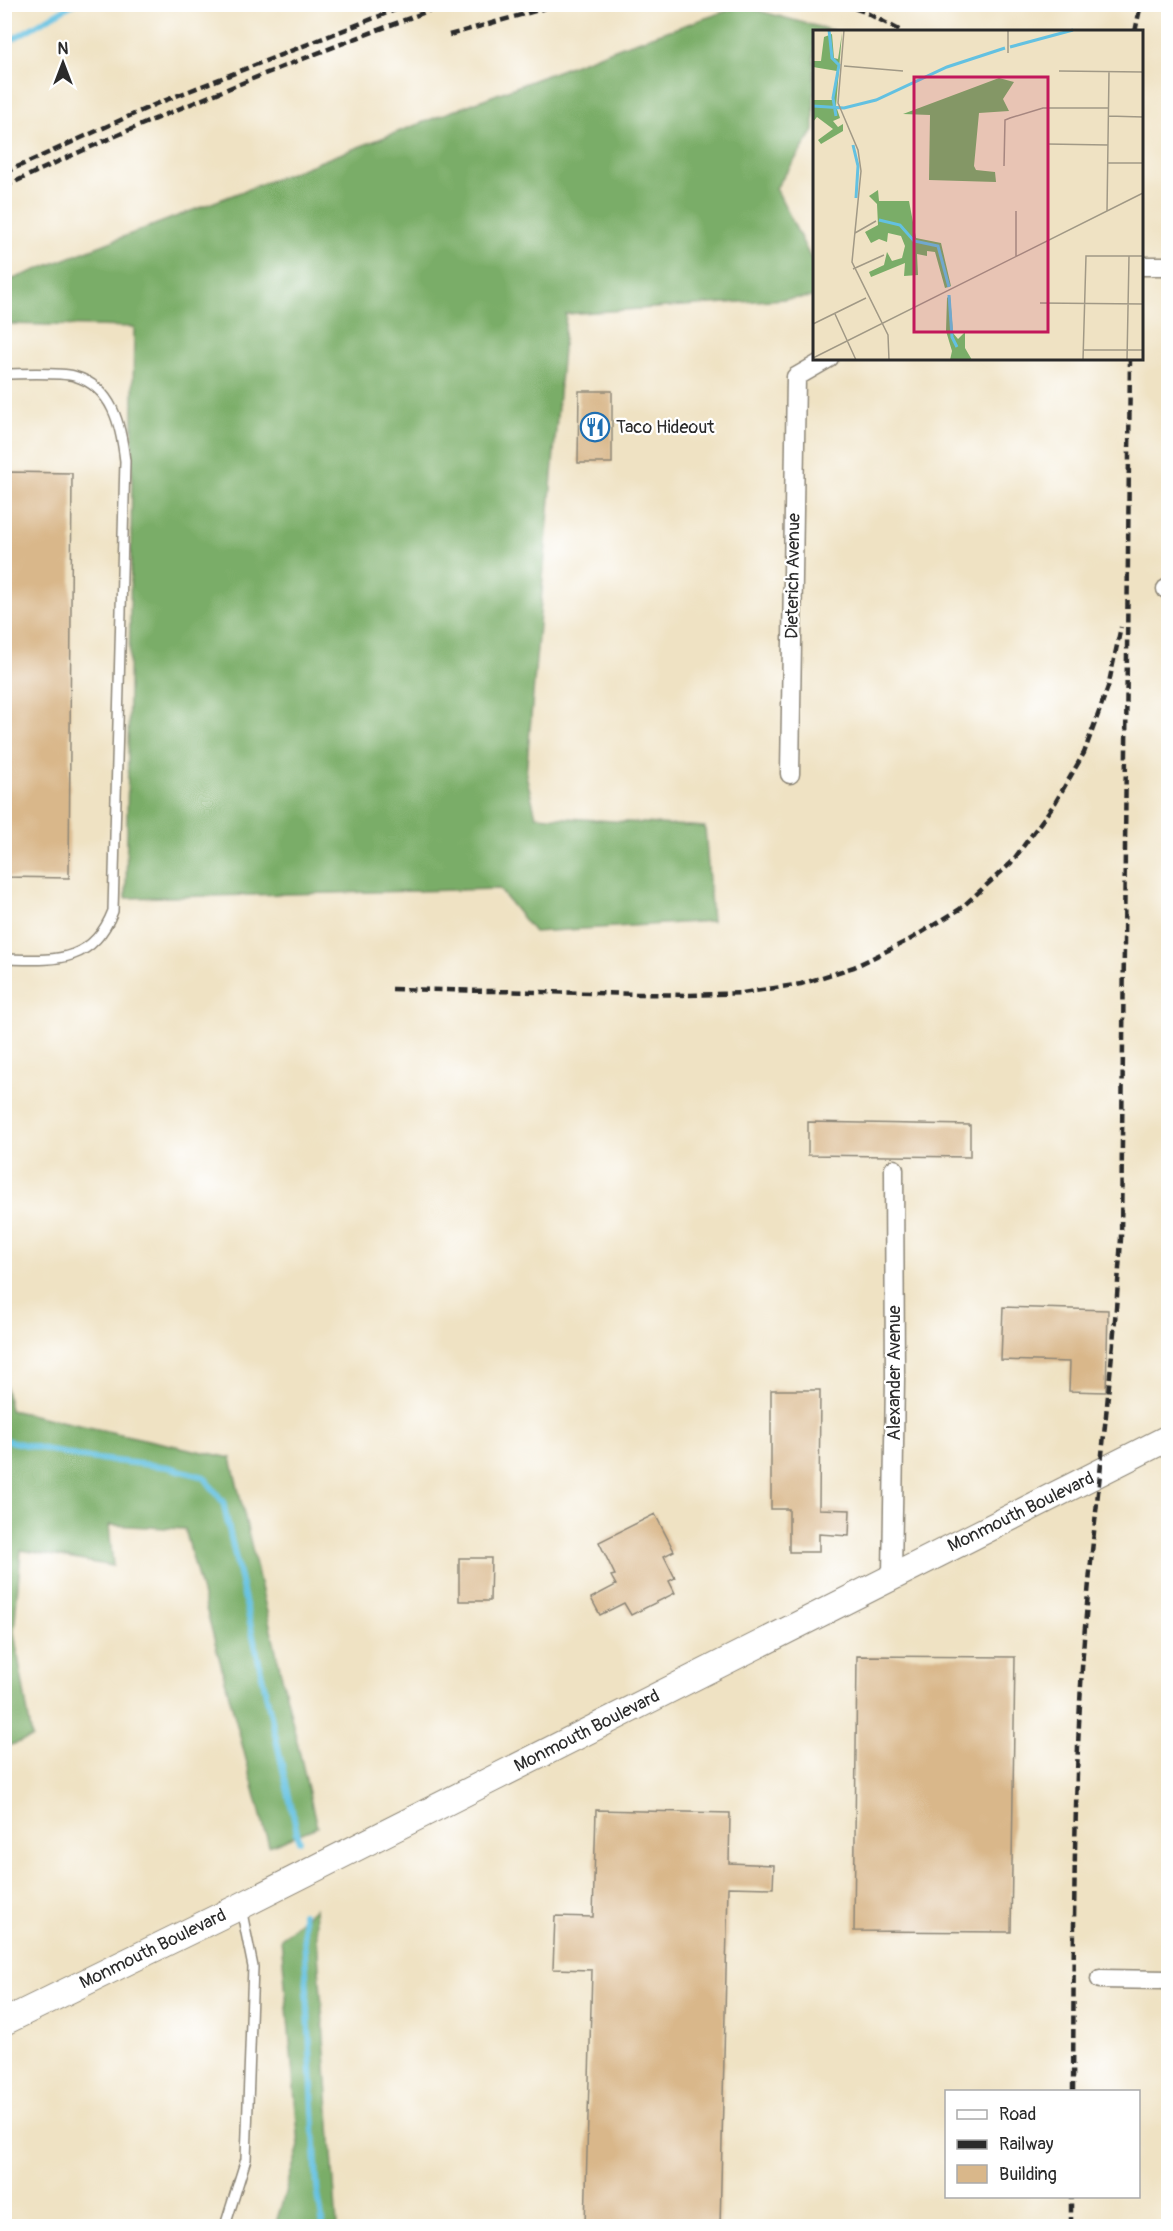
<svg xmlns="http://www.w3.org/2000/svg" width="1173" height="2231" viewBox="0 0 1173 2231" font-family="Pangolin,sans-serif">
  <rect width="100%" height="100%" fill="#fff"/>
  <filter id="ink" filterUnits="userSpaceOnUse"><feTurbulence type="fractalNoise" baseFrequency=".0167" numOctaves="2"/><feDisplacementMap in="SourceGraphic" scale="12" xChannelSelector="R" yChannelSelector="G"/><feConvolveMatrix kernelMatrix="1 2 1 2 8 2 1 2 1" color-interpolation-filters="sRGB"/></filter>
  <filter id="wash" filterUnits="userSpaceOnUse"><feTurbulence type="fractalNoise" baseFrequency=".008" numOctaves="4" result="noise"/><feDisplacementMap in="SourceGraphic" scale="24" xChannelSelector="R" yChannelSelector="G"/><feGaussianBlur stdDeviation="1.35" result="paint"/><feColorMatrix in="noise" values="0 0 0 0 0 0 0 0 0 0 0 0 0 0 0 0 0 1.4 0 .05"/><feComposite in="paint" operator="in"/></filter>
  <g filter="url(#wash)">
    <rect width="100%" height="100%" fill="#efe2c3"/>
    <!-- forest -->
    <g fill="#7aad68" stroke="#526c4a" stroke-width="1.5">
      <path d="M741,6l93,25 -20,1v99l-38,57 38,77v32l-248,17 -40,461 10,41 169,11 7,94 -178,11 -35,-43 -373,9 8,-571 -129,-3v-42l618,-236z"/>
      <path d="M4,1378l6,32 221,48 86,369 -48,19 -84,-317 -76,-4 4,41 -92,-16 -7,82 18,106 -27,9z"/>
      <path d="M315,1908l22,318h-62l24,-80 -18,-208z"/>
    </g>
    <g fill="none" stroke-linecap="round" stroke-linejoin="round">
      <!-- stream -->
      <g stroke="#63c1e1" stroke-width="6">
        <path d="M4,44l69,-40"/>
        <path d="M4,1440l76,17 88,10 36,10 19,25 76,339"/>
        <path d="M303,1914l14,273 6,39"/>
      </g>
    </g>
    <g id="blocks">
      <!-- building -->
      <g fill="#d9b78a">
        <path d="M579,391h33v72h-34z"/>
        <path d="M4,472l68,1 -3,405 -65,-1z"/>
        <path d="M808,1122l162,3v32l-162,-2z"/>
        <path d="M1003,1307l105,3 -2,82 -37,-1 1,-29 -69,-2z"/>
        <path d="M771,1390h49l-1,119 31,1 -1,26 -30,-2v18h-30v-43h-18z"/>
        <path d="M655,1514l19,37 -10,5 11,22 -6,3 6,12 -44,22 -7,-12 -24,12 -9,-17 25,-13 -5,-9 4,-1 -16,-33z"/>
        <path d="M459,1558h32l-1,43h-31z"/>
        <path d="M857,1656l158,1 -4,275 -157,-1z"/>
        <path d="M596,1810l134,3 -1,50 45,2 -1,23 -45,-1 -8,339h-135l7,-256 -39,-1 2,-53 38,1z"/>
      </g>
    </g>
  </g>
  <g filter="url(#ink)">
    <use href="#blocks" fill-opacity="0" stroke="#8d8677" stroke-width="1.5"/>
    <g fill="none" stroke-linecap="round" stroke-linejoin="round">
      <!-- lane casing -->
      <g stroke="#8d8677" stroke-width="12">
        <g id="lane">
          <path d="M4,374c18,0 55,-2 70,2 39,11 47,50 51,85l-12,450c-21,54 -60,49 -109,48"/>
          <path d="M225,2226l21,-67 7,-192 -12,-59"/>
        </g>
      </g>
      <!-- street casing -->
      <g stroke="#8d8677" stroke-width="21">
        <g id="street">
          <path d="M1142,266h26"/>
          <path d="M1166,589h2"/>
          <path d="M790,774l6,-397 33,-19"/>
          <path d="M892,1576l3,-197 -1,-210"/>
          <path d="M1100,1979l68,1"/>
        </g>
      </g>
      <!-- secondary casing -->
      <g stroke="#8d8677" stroke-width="28">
        <path id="secondary" d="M4,2022l237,-116 927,-468"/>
      </g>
      <!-- lane -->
      <use href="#lane" stroke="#fff" stroke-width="9"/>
      <!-- street -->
      <use href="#street" stroke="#fff" stroke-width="18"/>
      <!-- secondary -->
      <use href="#secondary" stroke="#fff" stroke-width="26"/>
      <!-- rail -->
      <g stroke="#2b2b2b" stroke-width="4.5" stroke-dasharray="9 4.5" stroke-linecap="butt">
        <path d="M842,4l23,8 38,20"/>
        <path d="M1135,32l6,-28"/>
        <path d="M449,35l111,-31"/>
        <path d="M4,173l152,-69 254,-100"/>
        <path d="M4,187c144,-69 293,-127 443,-183"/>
        <path d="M392,989l298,6 52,-2 59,-9 53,-17 57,-28 49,-30 51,-46 44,-60 29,-50 24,-66 13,-60"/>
        <path d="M1073,2092c1,-151 0,-302 11,-453 11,-134 29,-267 37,-401l9,-880"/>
        <path d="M1071,2226v-30"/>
      </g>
    </g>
  </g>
  <!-- icons -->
  <defs>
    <g id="restaurant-ring" transform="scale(1.5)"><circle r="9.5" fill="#fff" stroke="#1f6fb2" stroke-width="1.5"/><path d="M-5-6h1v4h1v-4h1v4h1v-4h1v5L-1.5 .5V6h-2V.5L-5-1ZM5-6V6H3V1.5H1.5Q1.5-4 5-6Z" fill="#1f6fb2"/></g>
  </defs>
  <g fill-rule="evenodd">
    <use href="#restaurant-ring" x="595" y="427"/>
  </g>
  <g text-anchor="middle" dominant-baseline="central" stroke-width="4.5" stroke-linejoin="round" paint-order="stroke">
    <!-- poi labels -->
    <g font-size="18" fill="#2b2b2b" stroke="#fff" text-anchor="start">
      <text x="616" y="427">Taco Hideout</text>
    </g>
    <!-- street labels -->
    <g font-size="18" fill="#2b2b2b" stroke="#fff">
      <text transform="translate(793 576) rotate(-89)">Dieterich Avenue</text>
      <text transform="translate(894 1373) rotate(-90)">Alexander Avenue</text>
      <text transform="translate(1021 1512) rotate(-26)">Monmouth Boulevard</text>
      <text transform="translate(587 1731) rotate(-27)">Monmouth Boulevard</text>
      <text transform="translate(153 1949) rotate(-26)">Monmouth Boulevard</text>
    </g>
  </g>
  <!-- overview -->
  <g transform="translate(813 30)">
    <rect width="330" height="330" fill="#efe2c3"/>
    <path d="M29,3l-6,73 4,12 -7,3 5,6 5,-3v7l-22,13 -3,-4 15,-11 -16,-12 -4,5v-22h19l5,-29 -24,-4v-6h8l3,-24 8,-3 2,24 4,1zM186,48l15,4 -11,17 6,12 -30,2 -5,53 2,4 19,2 1,10 -67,-2 1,-65 -27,-1zM65,160l1,11h30l7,37 25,5 10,43 -6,2 -10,-36 -8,-1v5l-10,-2 1,21 -14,1 1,-13 -34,14 -2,-5 15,-7 3,-13 5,9 10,-3 3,-12 -4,-10 -13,-3 -1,9 -8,-3 -8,4 -6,-11 13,-7 -1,-21 -8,-8zM137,265l3,38 5,6 7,-7v16l7,12h-22l2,-9 -6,-20 1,-33z" fill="#7aad68"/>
    <path fill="none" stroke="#63c1e1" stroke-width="3" d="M16,0l3,28 7,7 -6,33 3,18M197,17l63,-17M0,76l31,2 32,-8 71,-33 58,-19M40,115l5,21 -2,32M66,190l21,5 14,16 24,5 11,41M136,265l3,42 5,10"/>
    <path fill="none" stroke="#a19986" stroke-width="1.5" d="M31,0l-6,73 20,47 3,21 -9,91 36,73 1,25M195,23v-23M31,36l59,5M246,41l84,1M295,86l35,1M234,114l61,1M295,133h35M191,136l1,-46 5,-2 33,-10h65M294,181l2,-139M42,203l21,-12M203,227v-46M40,239l31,-14M227,273l103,1M22,284l21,46M0,294l53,-26M270,320h60M0,328l330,-165M270,330l3,-104h57M314,330l2,-104"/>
    <path fill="#c2185b" fill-opacity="0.15" stroke="#c2185b" stroke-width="3" d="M101,47h134v255h-134z"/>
    <rect width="330" height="330" fill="none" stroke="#2b2b2b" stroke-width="3"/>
  </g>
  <!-- margin -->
  <rect width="1173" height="2231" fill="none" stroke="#fff" stroke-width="24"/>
  <!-- legend -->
  <rect x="945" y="2090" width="195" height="108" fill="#ffffff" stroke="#aaaaaa" stroke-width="1.5"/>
  <rect x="957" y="2110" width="30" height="9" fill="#ffffff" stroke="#aaaaaa" stroke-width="1.5"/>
  <text x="999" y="2120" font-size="18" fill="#2b2b2b">Road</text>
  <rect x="957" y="2140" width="30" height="9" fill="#2b2b2b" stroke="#aaaaaa" stroke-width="1.5"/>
  <text x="999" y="2150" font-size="18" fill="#2b2b2b">Railway</text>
  <rect x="957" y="2165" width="30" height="18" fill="#d9b78a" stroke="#aaaaaa" stroke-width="1.5"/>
  <text x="999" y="2180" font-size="18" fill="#2b2b2b">Building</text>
  <!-- north arrow -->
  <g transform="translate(63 63)" stroke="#ffffff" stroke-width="4.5" paint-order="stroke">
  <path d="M0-4.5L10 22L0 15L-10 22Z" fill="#2b2b2b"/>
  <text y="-9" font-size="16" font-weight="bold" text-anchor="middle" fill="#2b2b2b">N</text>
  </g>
</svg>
